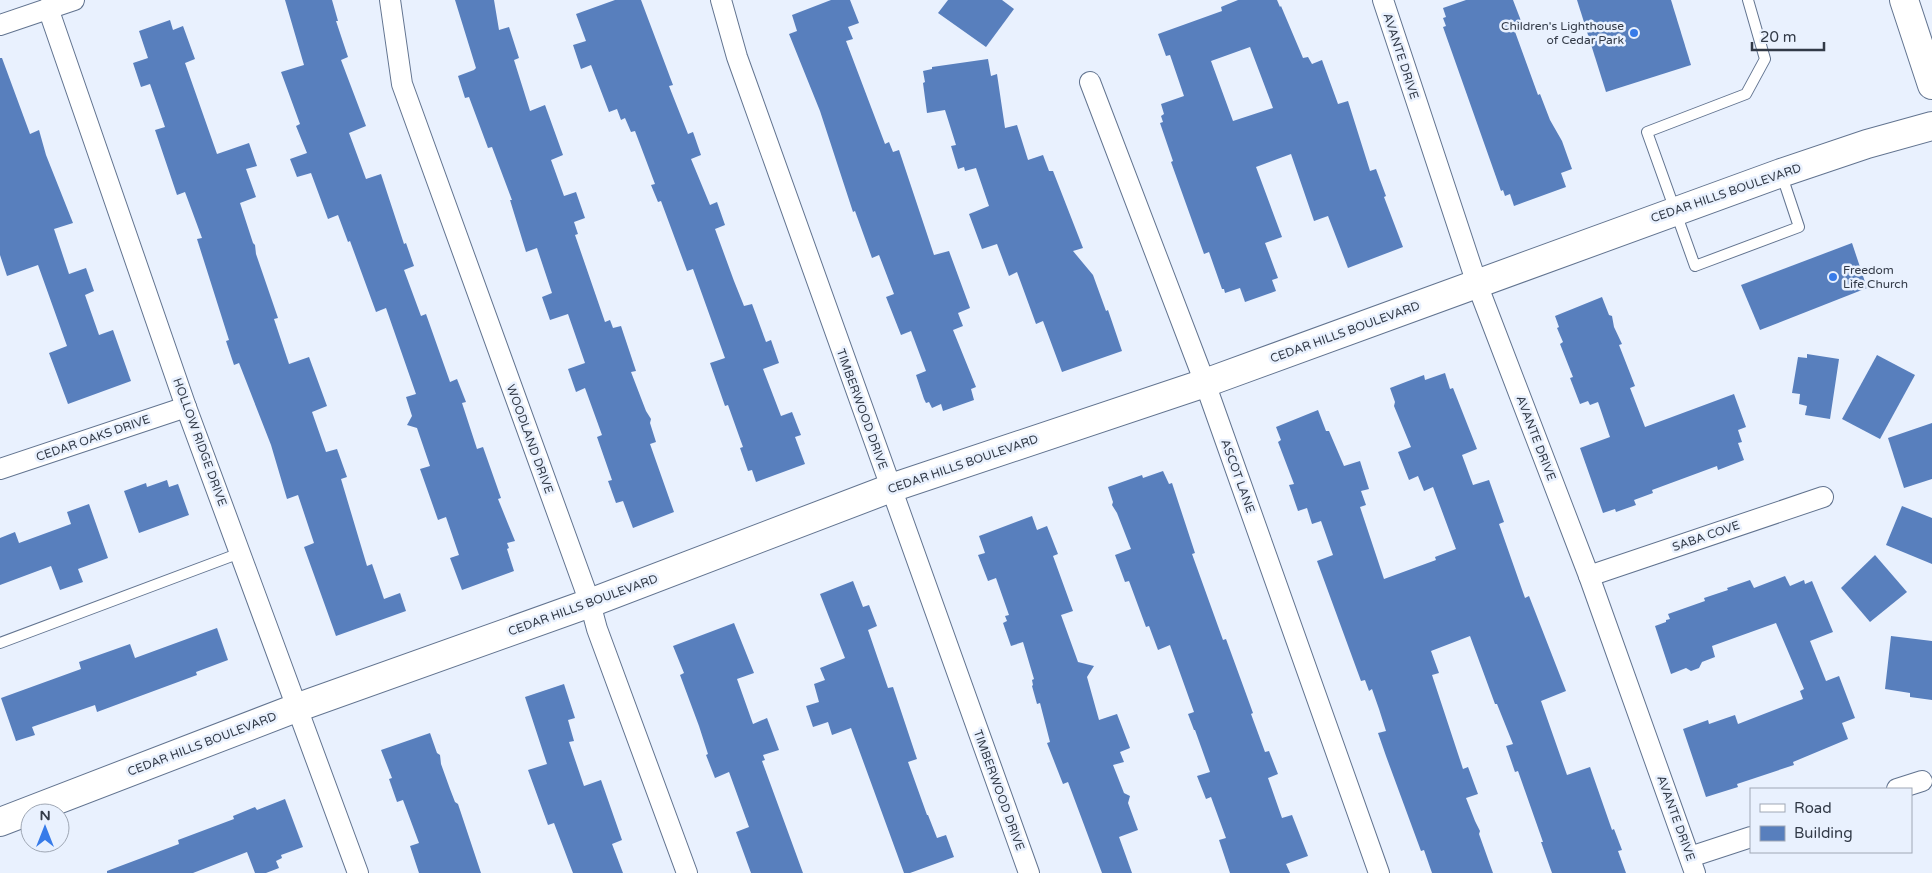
<svg xmlns="http://www.w3.org/2000/svg" width="1932" height="873" viewBox="0 0 1932 873" font-family="'Varela Round',sans-serif">
  <rect width="100%" height="100%" fill="#e9f1fe"/>
  <!-- building -->
  <g fill="#587fbd" fill-rule="evenodd">
    <path d="M285,0h47l6,21h-2l12,36 -7,3 25,66 -17,7 17,46 15,-5 23,70 2,-1 8,23 -10,4 17,46 5,-2 24,68 7,-3 9,23 -4,1 15,46 6,-2 18,51 -3,1 17,42 -8,2 2,5 -2,1 7,22 -52,19 -12,-32 9,-3 -13,-38 -8,3 -18,-51 10,-3 -13,-38 -10,-3 5,-9 -6,-19 10,-3 -30,-86 -10,4 -26,-71 -2,1 -10,-27 -10,4 -17,-46 -14,4 -7,-18 17,-6 -11,-27 4,-2 -19,-52 23,-7z"/>
    <path d="M455,0h39l5,30 10,-3 10,31 -5,2 16,51 15,-6 18,50 -12,5 13,36 12,-4 9,26 -11,4 4,12 -3,1 30,87 5,-2 3,8 8,-2 15,45 -5,1 15,39 5,8 -1,4 6,19 -6,2 24,68 -41,16 -10,-27 -7,2 -8,-22 4,-1 -15,-43 5,-2 -17,-47 -9,4 -8,-23 17,-6 -17,-49 -18,6 -8,-23 10,-4 -15,-45 -11,4 -16,-52h2l-20,-53 -4,1 -19,-51 -4,1 -7,-22 16,-6 2,-2z"/>
    <path d="M615,0h26l32,85 -4,1 19,48 5,-2 8,23 -10,4 19,46 7,-3 8,23 -10,4 19,52 10,25 8,-2 14,38 5,-2 8,23 -16,6 18,47 11,-4 9,23 -6,2 10,27 -49,18 -4,-12 -4,1 -8,-23 3,-1 -15,-42 -3,1 -15,-43 15,-5 -32,-89 -6,2 -26,-70 -3,1 -7,-17 4,-1 -20,-53 -4,1 -6,-14 -4,2 -4,-11 -8,3 -18,-47 -10,4 -8,-24 13,-4 -10,-27z"/>
    <path d="M831,0h19l9,23 -11,4 5,12 -7,2 39,103 4,-2 4,10 6,-2 35,105 15,-4 21,57 -12,5 5,13 -10,4 23,57 -5,2 3,11 -31,11 -2,-7 -9,4 -3,-6 -3,1 -2,-4 -8,-24 10,-4 -15,-40 -10,4 -15,-38 8,-3 -15,-39 -7,3 -17,-47 -2,1 -33,-101 -31,-77 8,-3 -5,-16z"/>
    <path d="M948,0h54l12,9 -28,38 -48,-34z"/>
    <path d="M1238,0h39l3,7 1,-1 22,52 5,-1 4,7 10,-4 16,44 10,-3 22,70 6,-2 10,27 -2,1 19,50 -55,21 -20,-52 -14,5 -23,-67 -35,13 26,70 -17,6 13,35 -6,2 4,11 -31,11 -5,-14 -15,5 -1,-4h-2l-13,-37 -5,2 -33,-92 2,-1 -13,-38 3,-1 -2,-6 3,-2 -3,-10 23,-8 -14,-41 -4,1 -8,-22 64,-23 -1,-4zM1250,47l23,61 -40,13 -22,-60z"/>
    <path d="M1466,0h47l10,26 -9,3 24,66 2,-1 10,26 12,21 10,28 -11,4 5,14 -52,19 -4,-12 -5,2 -2,-6 -2,1 -58,-164 3,-1 -3,-8 3,-1 -3,-9z"/>
    <path d="M1577,0h94l20,65 -85,27z"/>
    <path d="M170,20l3,10 10,-4 12,33 -10,4 32,91 32,-11 8,23 -11,3 10,28 -16,6 13,40 2,2 1,9 22,64 -4,1 15,45 20,-7 18,49 -15,6 14,40 11,-3 10,28 -6,2 26,87 5,-2 12,35 16,-6 6,18 -70,25 -32,-89 10,-4 -16,-48 -11,4 -16,-54 -32,-82 -5,2 -8,-24 3,-1 -32,-101 5,-1 -17,-46 -8,3 -22,-65 10,-3 -15,-43 -9,3 -8,-24 15,-5 -9,-27z"/>
    <path d="M0,58h2l28,76 9,-4 7,25 27,68 -19,6 15,45 17,-6 8,23 -9,4 14,40 14,-5 18,51 -63,23 -19,-51 18,-7 -29,-81 -31,11 -7,-21z"/>
    <path d="M988,59l3,17 6,-2 8,54 12,-3 11,35 15,-5 6,16h4l30,77 -10,3 20,24 13,36 2,-1 14,41 -60,21 -19,-51 -7,3 -19,-52 -8,4 -12,-32 -15,5 -13,-35 20,-8 -13,-38 -11,3 -1,-4 -6,2 -7,-23 5,-1 -11,-35 -18,3 -4,-30 2,-1 -2,-11 9,-2v-2z"/>
    <path d="M1852,243l15,45 -107,42 -19,-45z"/>
    <path d="M1602,297l7,18 3,1 2,11 8,17 -3,1 16,41 -5,2 15,39 89,-33 12,33 -8,3 4,12 -4,1 6,17 -26,10 -1,-4 -65,24 1,3 -19,7 2,5 -20,7 -1,-3 -12,4 -23,-65 30,-11 -12,-35 -8,3 -2,-4 -8,3 -10,-26 3,-1 -13,-33 3,-2 -6,-14 2,-1 -4,-11z"/>
    <path d="M1807,354l32,5 -9,60 -25,-4 2,-9 -8,-2 1,-10 -8,-1 6,-36 9,1z"/>
    <path d="M1877,355l38,20 -35,64 -38,-20z"/>
    <path d="M1445,373l5,16 3,-1 24,61 -15,6 11,30 16,-5 15,42 -5,2 26,74 4,-2 37,95 -25,10 26,74 23,-8 22,63 2,-1 8,21 -4,1 8,22h-74l-11,-31h2l-25,-71 -3,1 -9,-26 7,-2 -16,-40h-2l-25,-68 -39,15 8,22 -7,2 31,94 5,-2 10,27 -12,4 9,23 5,10 -1,3 14,39h-61l-8,-23 -3,1 -35,-95 -8,-23 8,-2 -7,-22 -7,-20 -3,2 -4,-11 -4,1 -44,-120 16,-6 -12,-34 -9,3 -5,-16 -9,3 -9,-26 5,-1 -16,-42 3,-2 -5,-13 42,-17 8,21h3l15,35 16,-5 9,28 -8,2 5,14 -6,2 24,72 52,-19 -1,-3 21,-8 -23,-62 -9,4 -6,-15 -9,4 -11,-28 13,-5 -17,-41 1,-4 -5,-14 34,-13 1,5z"/>
    <path d="M1932,423v56l-28,9 -16,-50z"/>
    <path d="M1163,471l6,13 3,-1 23,70 -3,1 31,86 3,-1 27,74 -2,1 14,38 4,-1 9,23 -10,4 14,40 10,-3 16,41 -22,8 4,9h-60l-11,-33 7,-2 -15,-41 -5,2 -9,-23 13,-4 -15,-42h-1l-6,-16 6,-2 -24,-67 -12,5 -9,-24 -3,1 -17,-46 -4,1 -10,-27 16,-6 -14,-36 -5,-8 1,-3 -5,-15 34,-12 1,3z"/>
    <path d="M167,480l2,7 9,-3 11,31 -50,18 -15,-42 22,-8 1,4z"/>
    <path d="M89,504l19,54 -30,11 5,13 -23,8 -9,-24 -51,19v-47l15,-6 4,11 52,-19 -4,-12z"/>
    <path d="M1902,506l30,12v46l-46,-19z"/>
    <path d="M1032,516l5,14 10,-4 11,28 -5,2 20,55 -12,4 17,47 16,4 -7,11 12,43 18,-6 13,34 -10,4 4,10 -11,3 11,28 6,3 -2,7 10,27 -19,7 13,36h-30l-34,-91 -5,2 -16,-41 3,-1 -10,-39 -3,1 -5,-18 1,-1 -1,-5 2,-1 -11,-37 -12,4 -8,-23 4,-2 -2,-5 4,-1 -13,-37 -8,3 -10,-26 7,-2 -6,-17z"/>
    <path d="M1875,555l32,37 -37,30 -29,-34z"/>
    <path d="M1785,576l5,10 14,-6 1,4 7,-3 21,51 -23,9 16,40 13,-5 16,42 -13,5 6,16 -55,23 1,3 -57,19 1,3 -32,10 -23,-68 25,-9 1,4 26,-9 3,9 65,-25 -3,-8 4,-2 -28,-66 -64,23 3,11 -13,5 -3,6 -8,3 -5,-3 -15,6 -16,-48 11,-4v-2l4,-1 -2,-5 37,-13 -1,-3 24,-8 -1,-2 23,-8 4,8z"/>
    <path d="M853,581l10,26 6,-2 8,21 -9,4 20,58 5,-1 24,72 -9,3 19,53h1l9,23 9,-3 8,22 -44,16h-6l-53,-145 -19,7 -4,-13 -15,5 -7,-21 13,-4 -5,-18 11,-4 -5,-12 25,-10 -25,-64z"/>
    <path d="M734,623l20,50 -17,6 16,45 14,-6 12,32 -16,5 2,5 -3,1 41,112h-52l-15,-41 13,-5 -20,-55 -14,6 -9,-23 2,-1 -9,-28 -19,-51 4,-2 -11,-27z"/>
    <path d="M217,628l11,32 -32,12 1,3 -100,37 -2,-7 -63,22 3,8 -19,6 -15,-43 80,-29 -2,-7 51,-18 5,14z"/>
    <path d="M1891,636l41,5v59l-22,-3v-4l-25,-4z"/>
    <path d="M564,684l11,34 -7,2 6,21 -5,1 15,44 17,-6 21,60 -10,4 11,29h-50l-19,-50 -6,2 -20,-55 19,-6 -22,-67z"/>
    <path d="M430,733l7,20 3,2 1,9 9,25 5,13 3,2 23,69h-62l-9,-27 9,-3 -16,-43 -6,2 -8,-23 3,-1 -11,-28z"/>
    <path d="M285,799l18,48 -22,8 1,3 -6,3 3,7 -13,5h-11l-8,-21 -54,21h-86v-2l72,-27 -1,-4 56,-21 -1,-3 22,-9 2,3z"/>
  </g>
  <g fill="none" stroke-linecap="round" stroke-linejoin="round">
    <!-- lane casing -->
    <g stroke="#627490" stroke-width="12">
      <g id="lane">
        <path d="M1748,0l17,59 -19,35 -99,38 48,134 104,-39 -18,-54"/>
        <path d="M0,643l240,-90"/>
      </g>
    </g>
    <!-- street casing -->
    <g stroke="#627490" stroke-width="22">
      <g id="street">
        <path d="M390,0l12,84 188,519 7,26 90,244"/>
        <path d="M721,0l16,57 292,816"/>
        <path d="M1383,0l94,284 112,292 106,297"/>
        <path d="M48,8l138,399 172,466"/>
        <path d="M0,25l74,-25"/>
        <path d="M1090,82l115,301 174,490"/>
        <path d="M0,469l186,-62"/>
        <path d="M1589,576l234,-79"/>
        <path d="M1897,789l25,-8"/>
        <path d="M1690,857l61,-20"/>
      </g>
    </g>
    <!-- secondary casing -->
    <g stroke="#627490" stroke-width="30">
      <g id="secondary">
        <path d="M1904,0l28,85"/>
        <path d="M0,822l296,-114 294,-105 301,-115 314,-105 576,-210 86,-29 65,-18"/>
      </g>
    </g>
    <!-- lane -->
    <use href="#lane" stroke="#fff" stroke-width="10"/>
    <!-- street -->
    <use href="#street" stroke="#fff" stroke-width="20"/>
    <!-- secondary -->
    <use href="#secondary" stroke="#fff" stroke-width="28"/>
  </g>
  <!-- markers -->
  <g fill="#377be9" stroke="#e9f1fe" stroke-width="2">
    <circle cx="1634" cy="33" r="5"/>
    <circle cx="1833" cy="277" r="5"/>
  </g>
  <g text-anchor="middle" dominant-baseline="central" stroke-width="5" stroke-linejoin="round" paint-order="stroke">
    <!-- poi labels -->
    <g font-size="12" fill="#323a47" stroke="#e9f1fe" text-anchor="end">
      <text x="1624" y="26">Children's Lighthouse<tspan x="1624" dy="14">of Cedar Park</tspan></text>
      <text x="1843" y="270" text-anchor="start">Freedom<tspan x="1843" dy="14">Life Church</tspan></text>
    </g>
    <!-- street labels -->
    <g font-size="12" fill="#323a47" stroke="#e9f1fe">
      <text transform="translate(1401 56) rotate(72)">AVANTE DRIVE</text>
      <text transform="translate(1726 193) rotate(-19)">CEDAR HILLS BOULEVARD</text>
      <text transform="translate(1345 332) rotate(-20)">CEDAR HILLS BOULEVARD</text>
      <text transform="translate(862 409) rotate(70)">TIMBERWOOD DRIVE</text>
      <text transform="translate(93 438) rotate(-19)">CEDAR OAKS DRIVE</text>
      <text transform="translate(1536 438) rotate(69)">AVANTE DRIVE</text>
      <text transform="translate(530 439) rotate(70)">WOODLAND DRIVE</text>
      <text transform="translate(200 442) rotate(70)">HOLLOW RIDGE DRIVE</text>
      <text transform="translate(963 464) rotate(-19)">CEDAR HILLS BOULEVARD</text>
      <text transform="translate(1238 476) rotate(70)">ASCOT LANE</text>
      <text transform="translate(1706 536) rotate(-19)">SABA COVE</text>
      <text transform="translate(583 605) rotate(-20)">CEDAR HILLS BOULEVARD</text>
      <text transform="translate(202 744) rotate(-21)">CEDAR HILLS BOULEVARD</text>
      <text transform="translate(999 790) rotate(70)">TIMBERWOOD DRIVE</text>
      <text transform="translate(1676 818) rotate(70)">AVANTE DRIVE</text>
    </g>
  </g>
  <!-- legend -->
  <rect x="1750" y="788" width="162" height="65" fill="#e9f1fe" stroke="#a0a8b5"/>
  <rect x="1760" y="804" width="25" height="8" fill="#ffffff" stroke="#a0a8b5"/>
  <text x="1794" y="813" font-size="15" fill="#323a47">Road</text>
  <rect x="1760" y="826" width="25" height="15" fill="#587fbd" stroke="#a0a8b5"/>
  <text x="1794" y="838" font-size="15" fill="#323a47">Building</text>
  <!-- north arrow -->
  <g transform="translate(45 828)"><circle r="24" fill="#e9f1fe" stroke="#a0a8b5"/>
  <path d="M0-4L9 19L0 12L-9 19Z" fill="#377be9"/>
  <text y="-8" font-size="14" font-weight="bold" text-anchor="middle" fill="#323a47">N</text>
  </g>
  <!-- scale -->
  <path d="M1752 42v8h72v-8" fill="none" stroke="#323a47" stroke-width="2.5"/>
  <text x="1760" y="42" font-size="15" fill="#323a47" stroke="#e9f1fe" stroke-width="4" paint-order="stroke">20 m</text>
</svg>
